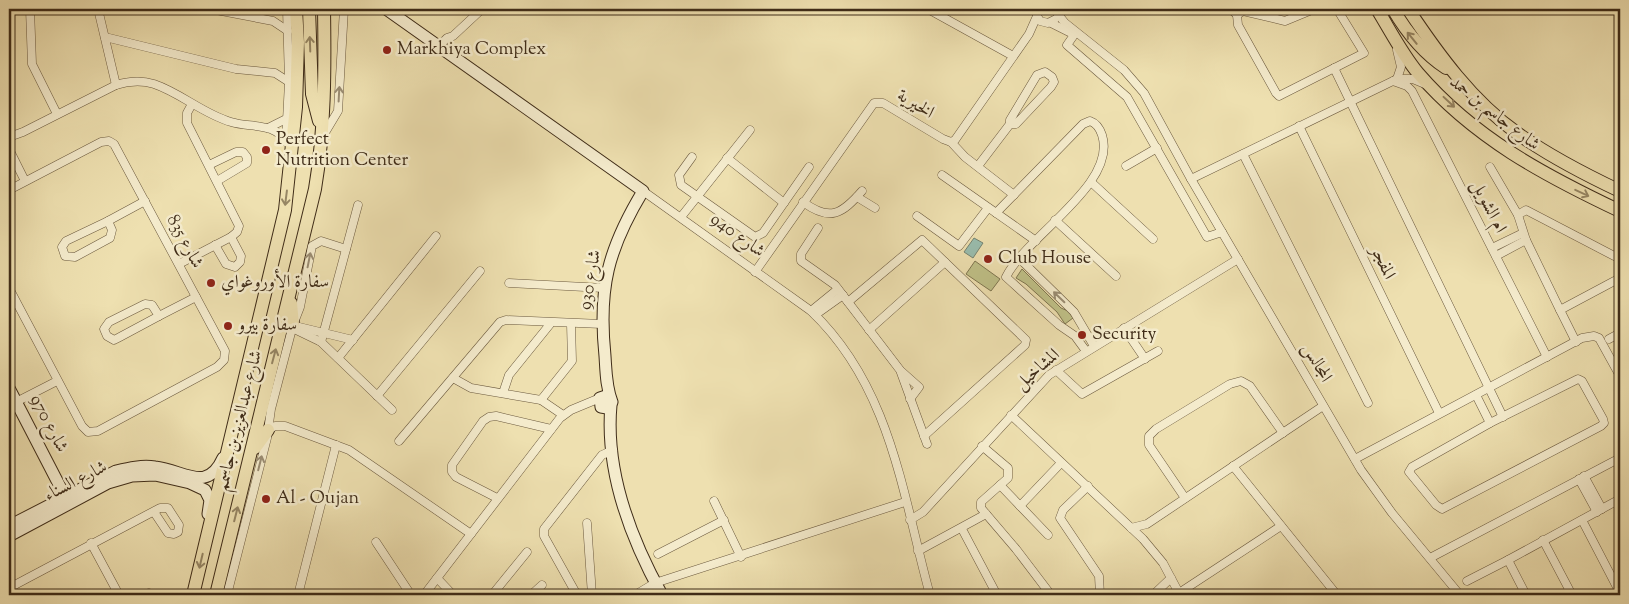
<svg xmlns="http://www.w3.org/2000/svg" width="1629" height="604" viewBox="0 0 1629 604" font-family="'Sorts Mill Goudy',Amiri,serif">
  <rect width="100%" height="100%" fill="#eee0b0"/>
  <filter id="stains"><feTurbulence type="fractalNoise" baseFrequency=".004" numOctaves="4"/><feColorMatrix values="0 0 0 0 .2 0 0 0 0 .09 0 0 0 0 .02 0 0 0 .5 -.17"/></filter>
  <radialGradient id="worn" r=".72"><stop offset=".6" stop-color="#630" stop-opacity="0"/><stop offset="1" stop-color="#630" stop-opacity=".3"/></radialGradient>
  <!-- green -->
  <g fill="#bfc087" stroke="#7f7650">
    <path d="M975,261l25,18 -9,12 -25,-17z"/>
    <path d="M1022,269l39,39 7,3 5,7 -8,6 -8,-12 -31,-28 -10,-6z"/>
  </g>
  <!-- water -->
  <path fill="#99bdae" stroke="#758372" d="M974,238l9,5 -10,15 -9,-6z"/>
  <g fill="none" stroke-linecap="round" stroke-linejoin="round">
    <!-- street casing -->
    <g stroke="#6b593e" stroke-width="9">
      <g id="street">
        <path d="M30,9l2,55 25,50"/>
        <path d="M98,9l18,76"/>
        <path d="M211,9l62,12 15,10"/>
        <path d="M928,9l85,47"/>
        <path d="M1038,9l-1,7 3,5 8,2 6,-3"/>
        <path d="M1231,9l6,6 1,10 38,68 3,3 85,-43 -27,-44"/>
        <path d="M1057,13l8,10 59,47 20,23 47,86 170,291 31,43 68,82"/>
        <path d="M1237,15l6,-4 42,10 29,-12"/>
        <path d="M1051,23l18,9"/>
        <path d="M1074,35l-7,10 60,52 80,140 15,-5"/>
        <path d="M105,37l131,32 39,4 14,9"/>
        <path d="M439,46l8,-8 6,-2 29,-27"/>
        <path d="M1334,68l169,349"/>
        <path d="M1397,79l4,-12 -4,-17"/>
        <path d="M1393,81l14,5 5,5 135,266"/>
        <path d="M1299,126l140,287"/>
        <path d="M268,128l20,-10"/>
        <path d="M323,136l15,-25 6,-102"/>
        <path d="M9,137l14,-5 93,-47c13,-4 25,-5 38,-1 27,9 49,30 77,38 19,6 44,0 55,20"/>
        <path d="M286,141l3,-59 -2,-73"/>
        <path d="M951,142l14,15 49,38"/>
        <path d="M9,149l16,32"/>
        <path d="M1243,154l125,249"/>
        <path d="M692,157l-13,18 2,10 74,52 8,-4 46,-66"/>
        <path d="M727,158l57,45"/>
        <path d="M209,165l27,-13h7l4,5v6l-30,18"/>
        <path d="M978,166l32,-42v-4l27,-45 8,-3 7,5 2,5 -3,5 -35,37h-6"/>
        <path d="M1126,166l31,-18"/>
        <path d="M1490,167l28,48"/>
        <path d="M942,175l94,66"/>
        <path d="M1191,179l206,-100h16l12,5"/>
        <path d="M1091,182l62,57"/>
        <path d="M9,190l92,-48 8,-1 5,3 111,207 -1,9 -7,7 -119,64 -10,1 -6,-6 -73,-138"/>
        <path d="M643,191l168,120c80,76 91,182 119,284"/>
        <path d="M857,197l18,11"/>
        <path d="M803,202c27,20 39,12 59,-11"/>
        <path d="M996,213l87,-89 7,-3c6,2 10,8 12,14 16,49 -76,101 -96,142l53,48 16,11 11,15"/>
        <path d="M917,216l42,30 29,-38"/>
        <path d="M681,217l69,-87"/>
        <path d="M1055,220l61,56"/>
        <path d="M108,221l4,9 -2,8 -35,19 -10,-1 -3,-9 4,-6z"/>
        <path d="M108,221l37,-20"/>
        <path d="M818,228l-17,26v7l34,24 65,85 27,74"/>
        <path d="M215,245l11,19 9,3 5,-5 1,-6 -10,-19"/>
        <path d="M1492,248l31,-15"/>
        <path d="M1496,256l30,-16"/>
        <path d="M1020,259l54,53 20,34"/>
        <path d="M1620,259l-94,-49 -8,5 8,25 34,70 60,-32"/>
        <path d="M179,264l52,-27 6,-5 2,-6 -52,-103v-10l5,-9"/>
        <path d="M755,272l119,-169h9l60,36 8,3 4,-2 74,-106 8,-18"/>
        <path d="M509,283l95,5"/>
        <path d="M848,302l74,-62 104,100 -1,5 -101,91"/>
        <path d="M145,304l7,1 7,11 -41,22 -4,2 -7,-4 -3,-7 5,-7z"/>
        <path d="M1560,310l16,32"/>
        <path d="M811,311l27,-22"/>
        <path d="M815,315l28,-20"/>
        <path d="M159,316l37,-19"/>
        <path d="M295,326l58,14"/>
        <path d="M292,328l29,14 71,68"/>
        <path d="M1124,328l21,31"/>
        <path d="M869,330l76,-68"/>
        <path d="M1609,339l11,-6"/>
        <path d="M321,342l37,-137"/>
        <path d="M338,358l98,-122"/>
        <path d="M1056,370l26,24 76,-43"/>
        <path d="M901,371l18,16 -9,12"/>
        <path d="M453,378l18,10 70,12 31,-39 -1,-37"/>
        <path d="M1578,379l4,2 21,38 1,4 -3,3 -159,83 -6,-4 -27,-33 3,-5 78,-44z"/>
        <path d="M503,393l6,-18 42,-52"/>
        <path d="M1476,395l14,28"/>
        <path d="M377,396l103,-125"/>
        <path d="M541,400l22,15"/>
        <path d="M16,402l41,-21"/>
        <path d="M1011,415l132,124 20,24 17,32"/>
        <path d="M268,430l7,-4h10l64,24 122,84"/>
        <path d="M399,441l101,-119 6,-2 96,4"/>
        <path d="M982,446l26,22v10l-27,24v6l35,41 35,46"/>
        <path d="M1355,459l227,-121 12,-2 5,2 21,38"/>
        <path d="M1233,466l104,129"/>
        <path d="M1584,476l18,33"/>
        <path d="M1579,479l18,33"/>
        <path d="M1000,485l48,50"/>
        <path d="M1088,486l-25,24 -3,8 39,58 1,19"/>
        <path d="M497,498l-41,-21 -4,-5v-7l31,-44 6,-4 7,-1 55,13"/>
        <path d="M1185,498l-36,-53v-9l7,-7 74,-45 11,-3 9,5 33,47"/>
        <path d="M714,501l27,56"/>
        <path d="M1020,506l41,-43"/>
        <path d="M910,520l13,-8 126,-137 189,-116"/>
        <path d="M1582,520l38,73"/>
        <path d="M587,523l5,72"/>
        <path d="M1131,528l16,-4 176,-118"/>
        <path d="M962,529l35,66"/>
        <path d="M1543,540l29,55"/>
        <path d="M376,542l35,53"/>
        <path d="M91,543l28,52"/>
        <path d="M918,551l68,-37"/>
        <path d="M658,554l66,-34"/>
        <path d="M1430,558l190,-100"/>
        <path d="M437,578l16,17"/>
        <path d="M1467,581l41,-21"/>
        <path d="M9,588l151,-80h8l11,17 -1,7 -4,2 -6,-1 -14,-21"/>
        <path d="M1179,593l102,-67"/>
        <path d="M143,595l6,-2 4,2"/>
        <path d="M227,595l40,-157 4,-29 22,-84 7,-18 12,-61 9,-5 25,8"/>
        <path d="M298,595l38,-150"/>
        <path d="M424,595l136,-177 11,-8 29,-12"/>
        <path d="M492,595l35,-43"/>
        <path d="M531,595l11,-10"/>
        <path d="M577,595l-33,-59v-7l58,-74 11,-5"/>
        <path d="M635,595l20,-12 250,-81"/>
        <path d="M1153,595l18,-17"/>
        <path d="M1526,595l-18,-35 112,-61"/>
      </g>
    </g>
    <!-- secondary casing -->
    <g stroke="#3f2c18" stroke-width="13">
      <g id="secondary">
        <path d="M386,9l257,182c-35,58 -45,97 -38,165 1,15 1,31 7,46l-5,6 -6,-1 -1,-9 6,-2 4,2"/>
        <path d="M9,388l59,114"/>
        <path d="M611,405c-6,66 20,134 51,190"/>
        <path d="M9,526l107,-55c13,-3 26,-6 39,-4 29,3 52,27 68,-9"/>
        <path d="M9,536l99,-53 24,-7 23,-1 35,8 15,7 5,10 -2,14"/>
      </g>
    </g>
    <!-- primary casing -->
    <g stroke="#3f2c18" stroke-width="14">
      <g id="primary">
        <path d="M309,9l3,85 7,27"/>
        <path d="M1377,9c13,21 25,45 41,64 56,65 126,102 202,138"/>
        <path d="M1393,9c14,24 30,44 53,59"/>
        <path d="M1408,9c30,45 64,92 109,124 32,23 67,41 103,58"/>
        <path d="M291,303l2,22"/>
        <path d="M255,448l13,-18"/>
        <path d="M193,595l92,-385 11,-103 2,-65 -2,-33"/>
        <path d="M216,595l99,-406c10,-59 10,-120 9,-180"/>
      </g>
    </g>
    <!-- street -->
    <use href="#street" stroke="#f4ebcc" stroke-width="8"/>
    <!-- secondary -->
    <use href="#secondary" stroke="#f4ebcc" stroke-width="11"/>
    <!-- primary -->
    <use href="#primary" stroke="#eee0b0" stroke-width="12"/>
  </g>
  <!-- one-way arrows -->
  <defs><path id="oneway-shaft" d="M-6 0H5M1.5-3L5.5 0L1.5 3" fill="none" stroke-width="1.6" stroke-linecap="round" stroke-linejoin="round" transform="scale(1.25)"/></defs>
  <g stroke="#968664">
    <use href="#oneway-shaft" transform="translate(1412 38) rotate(-129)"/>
    <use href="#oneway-shaft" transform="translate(310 44) rotate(-92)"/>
    <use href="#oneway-shaft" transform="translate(1449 102) rotate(43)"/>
    <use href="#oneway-shaft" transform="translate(1582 193) rotate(25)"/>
    <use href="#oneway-shaft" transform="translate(286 198) rotate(97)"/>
    <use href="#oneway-shaft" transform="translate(274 356) rotate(-75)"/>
    <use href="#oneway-shaft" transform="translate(236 514) rotate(-76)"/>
    <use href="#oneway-shaft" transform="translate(201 561) rotate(103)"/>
  </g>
  <g stroke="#9a8c72">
    <use href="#oneway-shaft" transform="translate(339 94) rotate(-87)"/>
    <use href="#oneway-shaft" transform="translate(309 260) rotate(-79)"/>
    <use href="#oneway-shaft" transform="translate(1059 297) rotate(-136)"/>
    <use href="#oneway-shaft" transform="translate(260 463) rotate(-76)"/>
  </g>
  <!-- markers -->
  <g fill="#8f2418" stroke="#f4ebcc" stroke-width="2">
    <circle cx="387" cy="50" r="5"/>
    <circle cx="266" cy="150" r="5"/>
    <circle cx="988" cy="259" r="5"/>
    <circle cx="211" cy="283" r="5"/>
    <circle cx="228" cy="326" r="5"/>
    <circle cx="1082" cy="335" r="5"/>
    <circle cx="266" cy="499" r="5"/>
  </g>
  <g text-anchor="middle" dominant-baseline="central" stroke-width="5" stroke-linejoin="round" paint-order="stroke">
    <!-- poi labels -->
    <g font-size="18" fill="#3f2c18" stroke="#f4ebcc" text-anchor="start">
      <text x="397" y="50">Markhiya Complex</text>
      <text x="276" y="140">Perfect<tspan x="276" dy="21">Nutrition Center</tspan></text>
      <text x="998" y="259">Club House</text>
      <text x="221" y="283">سفارة الأوروغواي</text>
      <text x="238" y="326">سفارة بيرو</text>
      <text x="1092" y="335">Security</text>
      <text x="276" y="499">Al - Oujan</text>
    </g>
    <!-- street labels -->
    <g font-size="18" fill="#3f2c18" stroke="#f4ebcc">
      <text transform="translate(915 105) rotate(31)">الخيرية</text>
      <text transform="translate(1494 114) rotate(38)">شارع جاسم بن حمد</text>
      <text transform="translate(1488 207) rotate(63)">ام الشويل</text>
      <text transform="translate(737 236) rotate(36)">شارع 940</text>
      <text transform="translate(184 242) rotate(62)">شارع 835</text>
      <text transform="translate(1382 263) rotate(64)">المفجر</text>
      <text transform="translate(591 280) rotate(-80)">شارع 930</text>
      <text transform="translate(1316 363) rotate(60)">المجالس</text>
      <text transform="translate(1038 370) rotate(-41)">المشاخيل</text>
      <text transform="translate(240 421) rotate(-76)">شارع عبدالعزيز بن جاسمم</text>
      <text transform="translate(48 424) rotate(63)">شارع 970</text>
      <text transform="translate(76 482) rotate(-27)">شارع السناء</text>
    </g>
  </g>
  <!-- margin -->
  <rect width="1629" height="604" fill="none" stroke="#eee0b0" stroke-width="30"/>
  <rect x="10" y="10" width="1609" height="584" fill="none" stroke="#3f2c18" stroke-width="2.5"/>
  <rect x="15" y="15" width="1599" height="574" fill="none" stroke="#3f2c18"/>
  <rect width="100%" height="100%" filter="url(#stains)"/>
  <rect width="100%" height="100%" fill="url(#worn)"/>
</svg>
